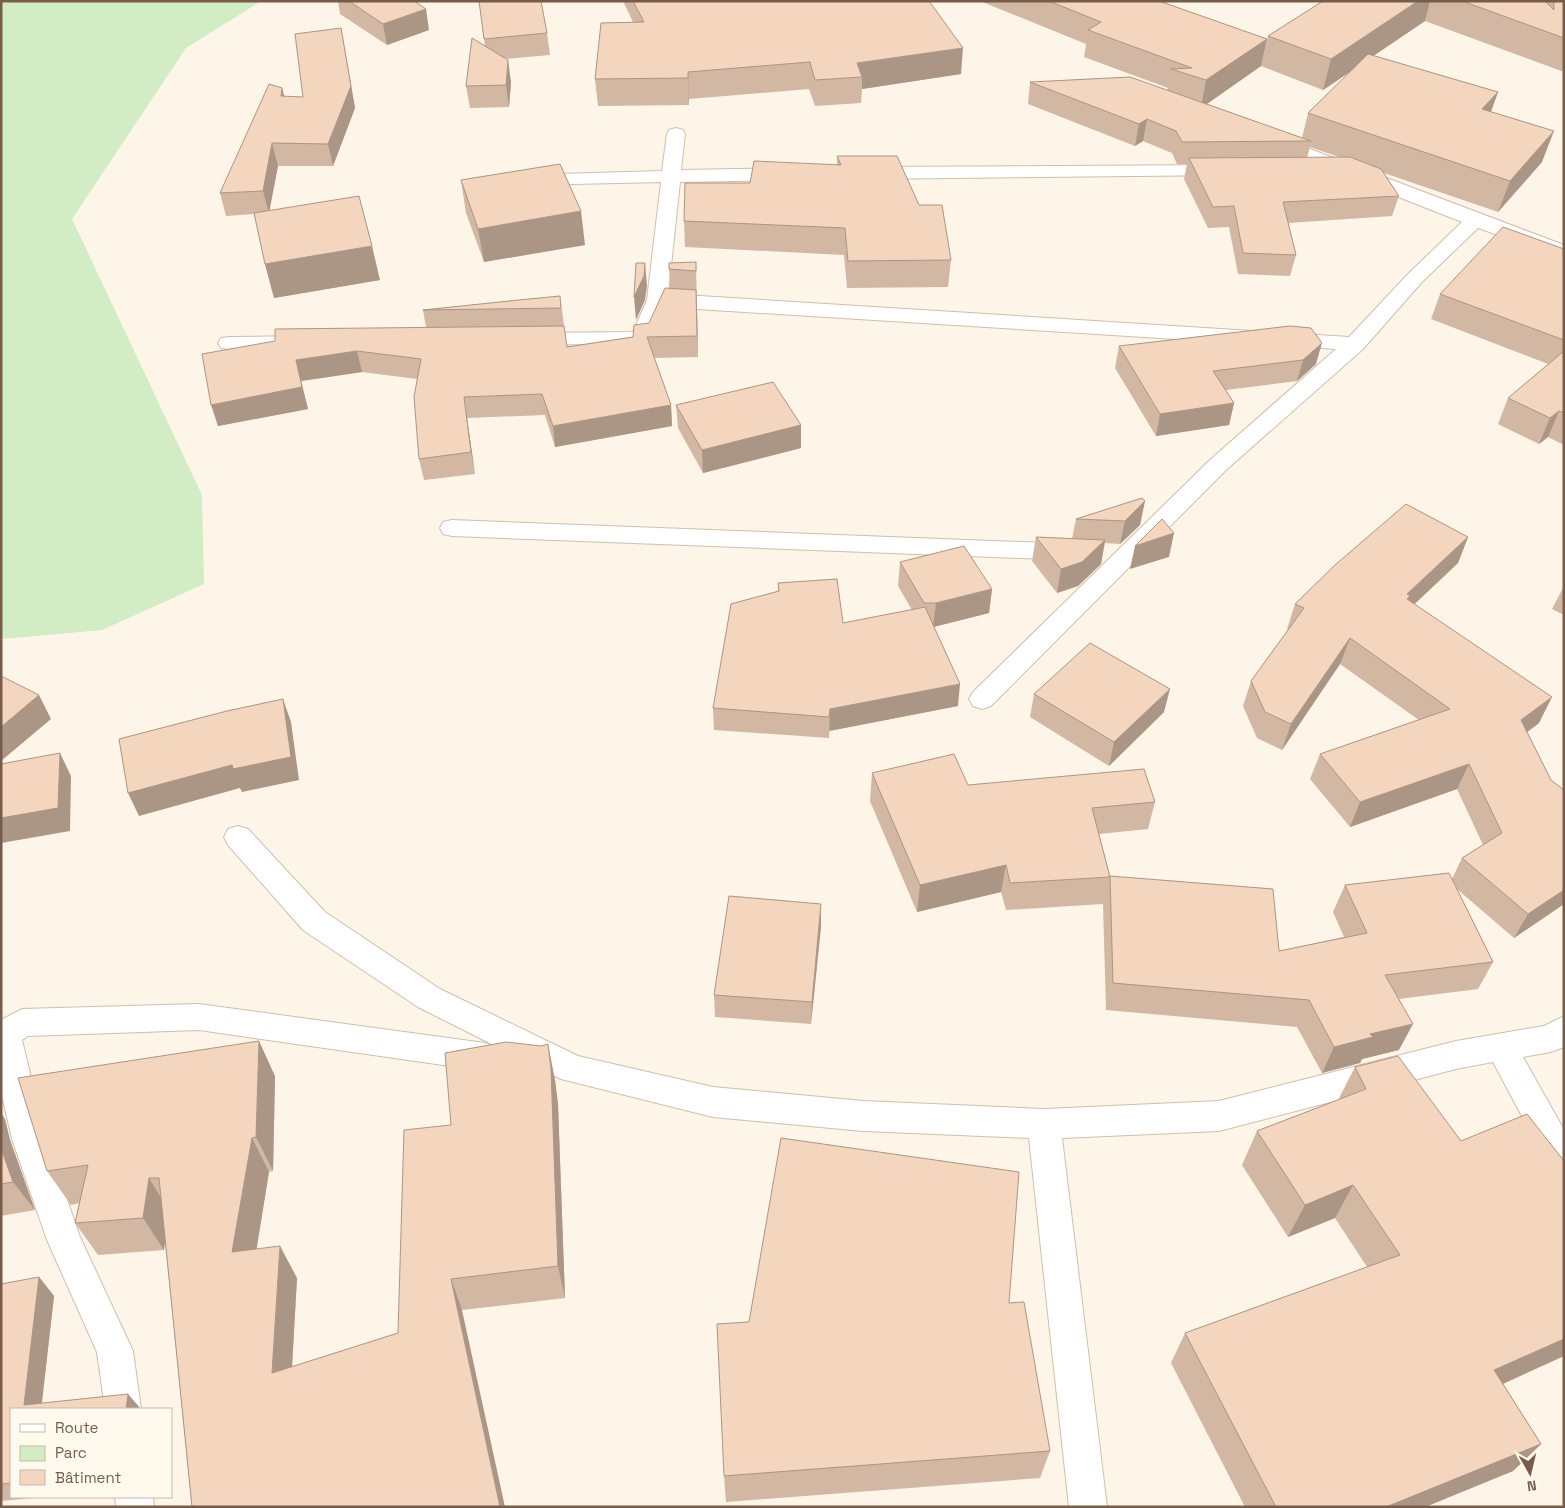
<svg xmlns="http://www.w3.org/2000/svg" width="1565" height="1508" viewBox="0 0 1565 1508" font-family="'Space Grotesk',sans-serif">
  <rect width="100%" height="100%" fill="#fdf5e7"/>
  <!-- green -->
  <path fill="#d2ecc4" d="M1,1h260l-75,47 -114,171 130,276 2,89 -102,46 -101,9z"/>
  <g fill="none" stroke-linecap="round" stroke-linejoin="round">
    <!-- street casing -->
    <g stroke="#d0beac" stroke-width="2">
      <g id="street">
        <path d="M676,128l7,2 2,4 -4,36 107,-2 7,2 3,4 -3,4 -7,2 -108,2 -12,112 681,43 59,-63 54,-52 -196,-77 -2,-4 2,-4 7,-2 291,110v13l-86,-30 -56,54 -59,67 -137,121 -235,236 -9,3 -9,-3 -4,-7 4,-7 237,-232 126,-111 -671,-42 -16,36 -119,2 -8,-1 -3,-5 3,-5 8,-1 103,-1 14,-32 14,-118 -132,3 -7,-2 -3,-4 3,-4 140,-4 5,-37 2,-4z"/>
        <path d="M1223,165l7,2 3,4 -3,4 -364,4 -7,-2 -3,-4 3,-4 7,-2z"/>
        <path d="M302,336l8,1 3,5 -3,5 -81,2 -8,-1 -3,-5 3,-5 8,-1z"/>
        <path d="M452,520l620,24 9,2 3,6 -3,6 -9,2 -620,-24 -9,-2 -3,-6 3,-6z"/>
        <path d="M238,826l10,3 77,83 115,77 138,67 135,31 150,14 181,8 175,-8 237,-60 88,-15 20,-10v31l-13,5 -28,5 41,73v47l-12,-4 -59,-111 -37,7 -237,62 -157,7 45,369h-38l-40,-369 -166,-7 -150,-14 -152,-38 -143,-72 -115,-77 -75,-85 -4,-8 4,-8z"/>
        <path d="M199,1004l286,39 11,4 5,10 -5,10 -11,4 -286,-41 -171,6 -6,4 24,99 34,98 53,114 8,58h-36l-8,-57 -50,-112 -35,-101 -11,-48v-71l21,-11z"/>
        <path d="M115,1497h38l1,10h-38z"/>
      </g>
    </g>
    <!-- street -->
    <use href="#street" fill="#fff" fill-rule="evenodd"/>
  </g>
  <!-- wall -->
  <g fill="#d2b7a3" fill-rule="evenodd">
    <path d="M338,1h76l15,29 -42,15 -47,-31z"/>
    <path d="M479,1l68,32 3,22 -45,4 6,23 -2,25 -39,1 -4,-22 19,-40z"/>
    <path d="M623,1h306l32,73 -99,15 -1,14 -46,3 -6,-17 -120,10v6l-91,1 -3,-27 38,-57z"/>
    <path d="M980,1h179l108,38 -6,27 7,-30 55,-35h241v71l-139,-51 -52,35 125,36 -7,20 51,50 -44,50 -114,-39 15,23 -7,20 -104,7 8,32 -6,21 -52,-2 -9,-47 -21,1 -24,-49 3,-15h-10l-5,-11 -29,-12 -8,5 -107,-42 2,-22 137,8 1,-2 -84,-31 2,-13zM1261,66l62,24 30,-20 -45,43 -6,25 -95,-34zM1310,147l29,10 -32,1z"/>
    <path d="M345,50l10,58 -22,58h-55l-9,45 111,69 -106,18 -9,-34 -11,-50 -28,2 -6,-23 62,-105 2,8 19,1z"/>
    <path d="M837,156l82,49 32,55 -3,27 -101,1 -3,-33 -159,-8 -1,-26 153,-56z"/>
    <path d="M461,180l124,65 -101,17 -18,-49z"/>
    <path d="M1564,249v196l-16,-8 -9,7 -41,-20 10,-26 40,-34 -117,-45 9,-25z"/>
    <path d="M696,262l2,95 -44,1 17,47 1,21 -117,21 -10,-32 -78,3 8,56 -51,6 -5,-21 -2,-80 -55,-7 -61,9 7,28 -90,17 -16,-72 224,-27 -3,-17 137,-14 7,51 66,-10 16,-14 21,-35 -1,-19z"/>
    <path d="M1290,326l26,38 -19,17 -71,9 8,13 -5,22 -73,11 -41,-68 4,-22z"/>
    <path d="M676,405l125,43 -98,25 -25,-45z"/>
    <path d="M1142,498l-2,27 -20,19 -15,-1 -4,21 -23,22 -21,7 -25,-32 4,-24 36,2 4,-20z"/>
    <path d="M1468,537l-10,26 -44,41 125,119 -12,9 24,48 13,10v114l-50,34 -57,-49 36,73 -15,27 -80,10 1,51 -37,9 -2,4 -38,10 -25,-46 -191,-17 -3,-106 -97,6 -5,-18 -84,20 -47,-111 2,-28 96,12 187,17 -7,27 -49,5 11,43 169,74 65,-14 -11,-25 12,-27 107,-6 10,-21 21,-13 -26,-56 -107,38 -40,-48 10,-25 99,-34 -79,-56 -58,86 -25,-12 -14,-32 8,-25 37,-51 -1,-1 8,-25z"/>
    <path d="M900,562l92,27 -3,24 -55,14 24,79 -129,25v7l-115,-8 -1,-22 65,-116v-9l65,40 69,-13 -14,-24z"/>
    <path d="M1564,586v29l-12,-6z"/>
    <path d="M1034,694l130,18 -55,54 -79,-49z"/>
    <path d="M821,926l-10,98 -96,-7 -1,-22z"/>
    <path d="M1355,1067l106,74 103,20v195l-61,28 38,60 -28,27 -88,36h-180l-74,-144 14,-30 182,-66 -32,-49 -47,19 -46,-72 15,-34 81,-31z"/>
    <path d="M275,1076l-2,95 -4,1 -13,77 41,29 -5,89 106,-34 53,-208 104,-45 3,24 7,194 -103,12 -270,197 -27,-265 -1,8 -66,5 -23,-32 4,-20 -8,2 -24,-34z"/>
    <path d="M1,1113l4,6 5,21 25,70 -34,6z"/>
    <path d="M39,1277l15,19 -12,107 -31,6v88h32l-42,4v-217z"/>
    <path d="M1009,1303l41,148 -10,27 -314,24 -2,-26 25,-154z"/>
  </g>
  <!-- shaded-wall -->
  <g fill="#ab9584">
    <path d="M1418,1h12l-5,20 -102,69 8,-31z"/>
    <path d="M426,9l3,21 -42,15 -4,-21z"/>
    <path d="M341,28l14,80 -22,58 -5,-22z"/>
    <path d="M1267,39l-6,27 -60,42 5,-28z"/>
    <path d="M963,48l-2,26 -99,15v-12l-5,-14z"/>
    <path d="M508,60l3,22 -2,25 -3,-22z"/>
    <path d="M688,72l1,27v6l-1,-27z"/>
    <path d="M282,88l6,22 -7,-14z"/>
    <path d="M1498,92l-11,30 -5,-13z"/>
    <path d="M1147,119l-4,22 -8,5 4,-22z"/>
    <path d="M1554,131l-12,31 -44,50 12,-31z"/>
    <path d="M272,143l6,23 -9,47 -6,-22z"/>
    <path d="M581,211l4,34 -101,17 -6,-33z"/>
    <path d="M372,246l8,34 -106,18 -9,-34z"/>
    <path d="M645,263l2,23 -2,14 -9,20 -2,-23z"/>
    <path d="M696,290l1,21 1,46 -1,-21z"/>
    <path d="M1322,343l-6,21 -19,17 6,-21z"/>
    <path d="M357,351l5,21 -61,9 7,28 -90,17 -7,-21 85,-45z"/>
    <path d="M464,397l11,77 -4,-22z"/>
    <path d="M1234,403l-5,22 -73,11 4,-22z"/>
    <path d="M671,405l1,21 -117,21 -2,-21z"/>
    <path d="M1559,411l-11,26 -9,7 11,-26z"/>
    <path d="M801,425v23l-98,25 -1,-23z"/>
    <path d="M1145,501l-5,24 -20,19 5,-23z"/>
    <path d="M1174,533l-5,24 -39,12 5,-23z"/>
    <path d="M1468,537l-10,26 -56,53 5,-22z"/>
    <path d="M1105,540l-4,24 -23,22 -21,7 4,-24z"/>
    <path d="M992,589l-3,24 -56,14 3,-24z"/>
    <path d="M1350,638l-10,26 -58,86 9,-26z"/>
    <path d="M960,684l-2,22 -129,25v7l1,-29z"/>
    <path d="M1170,689l-6,23 -55,54 5,-24z"/>
    <path d="M39,695l12,24 -50,42v-34z"/>
    <path d="M1552,697l-13,26 -30,23 12,-26z"/>
    <path d="M283,699l8,23 8,58 -57,12 -2,-4 -101,28 -11,-23z"/>
    <path d="M60,753l11,23 -1,55 -69,12v-25z"/>
    <path d="M1469,764l-12,25 -107,38 10,-25z"/>
    <path d="M1006,865l-5,27 -84,20 3,-27z"/>
    <path d="M1564,890v14l-50,34 14,-24z"/>
    <path d="M821,904v22l-10,98 1,-22z"/>
    <path d="M1413,1024l-14,26 -37,9 -2,4 -38,10 12,-26 36,-13z"/>
    <path d="M259,1041l16,35 -2,95 -17,-34z"/>
    <path d="M548,1044l7,36 3,24 7,194 -7,-32z"/>
    <path d="M1,1113l4,6 5,21 25,70 -22,-28 -12,-34z"/>
    <path d="M252,1138l17,34 -18,112 -19,-32z"/>
    <path d="M149,1178l20,33 -5,39 -21,-32z"/>
    <path d="M1353,1185l-18,33 -47,19 17,-32z"/>
    <path d="M280,1246l17,32 -7,124 -18,-29z"/>
    <path d="M39,1277l15,19 -13,113 -17,-4z"/>
    <path d="M451,1279l11,31 43,197h-5z"/>
    <path d="M1564,1339v17l-95,43 25,-29z"/>
    <path d="M128,1394l13,15h-15z"/>
    <path d="M1541,1444l-28,27 -88,36h-39z"/>
  </g>
  <!-- building -->
  <g fill="#f4d5bd" stroke="#ab9584">
    <path d="M349,1h65l12,8 -43,15z"/>
    <path d="M479,1h62l6,32 -63,6z"/>
    <path d="M633,1h296l34,47 -106,15 5,14 -47,3 -5,-18 -122,10v6l-93,1 6,-56 43,-1z"/>
    <path d="M1049,1h110l108,38 -61,41 -35,-11 21,-1 -104,-38 13,-8z"/>
    <path d="M1323,1h95l-87,58 -63,-23z"/>
    <path d="M1462,1h83l9,9v-9h10v37z"/>
    <path d="M341,28l10,58 -23,58 -56,-1 -9,48 -43,2 49,-109 13,4 -1,8 22,1 -8,-63z"/>
    <path d="M472,38l36,22 -2,25 -40,1z"/>
    <path d="M1368,54l130,38 -16,17 72,22 -44,50 -202,-68z"/>
    <path d="M1130,77l181,64 -129,1 -6,-11 -29,-12 -8,5 -109,-42z"/>
    <path d="M837,156h60l22,49h23l9,55 -103,1 -3,-33 -161,-7 1,-38h65l4,-22 87,4z"/>
    <path d="M1350,157l31,12 18,27 -116,6 13,53 -53,-2 -9,-47 -21,1 -24,-49z"/>
    <path d="M560,164l21,47 -103,18 -17,-49z"/>
    <path d="M359,196l13,50 -107,18 -11,-51z"/>
    <path d="M1503,227l61,22v91l-124,-46z"/>
    <path d="M696,262v9l-27,-2v-6z"/>
    <path d="M636,263h9l-1,13 -10,21z"/>
    <path d="M665,288l31,2 1,46 -50,1 24,68 -118,21 -11,-32 -78,3 7,55 -52,7 -5,-62 7,-38 -64,-8 -61,9 6,27 -91,18 -9,-51 73,-13v-12l289,-3 3,21 66,-10 1,-12 15,-2z"/>
    <path d="M560,296l1,12 -138,2 86,-9z"/>
    <path d="M1290,326l21,2 11,15 -19,17 -90,11 21,32 -74,11 -41,-68z"/>
    <path d="M1564,351v62l-5,-2 -9,7 -42,-20z"/>
    <path d="M773,382l28,43 -99,25 -26,-45z"/>
    <path d="M1142,498l3,3 -20,20 -49,-2z"/>
    <path d="M1406,504l62,33 -61,57 3,2 -3,3 145,98 -31,23 30,60 13,10v100l-36,24 -66,-56 40,-25 -33,-69 -109,38 -40,-48 130,-45 -100,-71 -59,86 -26,-12 -14,-31 53,-73 -9,-4 40,-39z"/>
    <path d="M1162,519l12,14 -39,13z"/>
    <path d="M1036,537l69,3 -23,22 -21,7z"/>
    <path d="M964,546l28,43 -56,14h-12l-24,-41z"/>
    <path d="M837,579l6,44 82,-16 35,77 -130,25 -1,8 -116,-9 18,-104 48,-13 -1,-8z"/>
    <path d="M1090,643l80,46 -56,53 -80,-48z"/>
    <path d="M1,676l38,19 -38,32z"/>
    <path d="M283,699l8,58 -58,12 -1,-4 -104,28 -9,-54 108,-28z"/>
    <path d="M60,753l-2,55 -57,10v-54z"/>
    <path d="M954,754l14,31 176,-16 11,33 -63,6 18,69 -100,6 -4,-18 -86,20 -48,-112z"/>
    <path d="M1449,873l44,89 -108,13 28,49 -43,10 3,3 -39,10 -25,-47 -196,-17 -3,-107 163,13 6,62 88,-18 -22,-48z"/>
    <path d="M729,896l92,8 -9,98 -98,-7z"/>
    <path d="M259,1041l-3,96 -4,1 -20,114 48,-6 -8,127 126,-40 6,-203 47,-5 -6,-72 61,-11 35,4 7,-2 3,25 7,197 -107,13 49,228h-308l-33,-329h-10l-6,40 -68,5 13,-58 -41,6 -29,-93z"/>
    <path d="M1398,1056l63,85 66,-27 37,47v178l-70,31 47,74 -155,63h-110l-91,-174 215,-78 -47,-70 -48,20 -48,-74 109,-42 -11,-22z"/>
    <path d="M781,1138l238,34 -10,131 15,-1 26,149 -326,25 -7,-152 32,-2z"/>
    <path d="M1,1148l12,34 -12,2z"/>
    <path d="M39,1277l-15,128 104,-11 -2,15h-115v74l-10,1v-200z"/>
  </g>
  <!-- border -->
  <rect width="1565" height="1508" fill="none" stroke="#785c4a" stroke-width="5"/>
  <!-- legend -->
  <rect x="10" y="1408" width="162" height="90" fill="#fff9ee" stroke="#c9baac"/>
  <rect x="20" y="1424" width="25" height="8" fill="#ffffff" stroke="#c9baac"/>
  <text x="55" y="1433" font-size="15" fill="#785c4a">Route</text>
  <rect x="20" y="1446" width="25" height="15" fill="#d2ecc4" stroke="#c9baac"/>
  <text x="55" y="1458" font-size="15" fill="#785c4a">Parc</text>
  <rect x="20" y="1470" width="25" height="15" fill="#f4d5bd" stroke="#c9baac"/>
  <text x="55" y="1483" font-size="15" fill="#785c4a">Bâtiment</text>
  <!-- north arrow -->
  <g transform="translate(1530 1473) rotate(172)" stroke="#fff9ee" stroke-width="4" paint-order="stroke">
  <path d="M0-4L9 19L0 12L-9 19Z" fill="#785c4a"/>
  <text y="-8" font-size="14" font-weight="bold" text-anchor="middle" fill="#785c4a">N</text>
  </g>
</svg>
